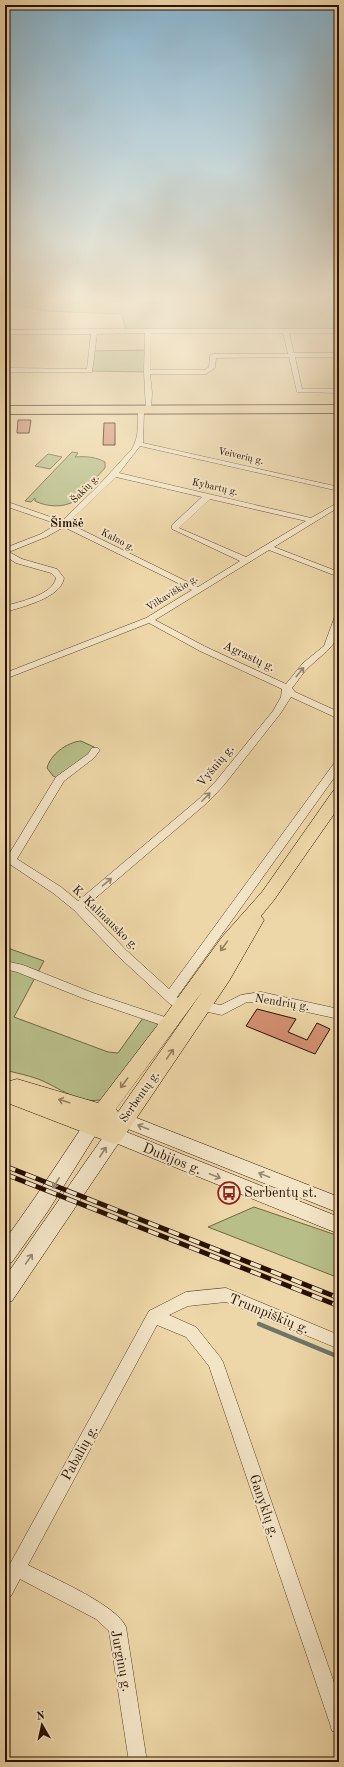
<svg xmlns="http://www.w3.org/2000/svg" width="344" height="1767" viewBox="0 0 344 1767" font-family="'Old Standard TT',serif">
  <rect width="100%" height="100%" fill="#edd6a7"/>
  <filter id="stains"><feTurbulence type="fractalNoise" baseFrequency=".005" numOctaves="4"/><feColorMatrix values="0 0 0 0 .2 0 0 0 0 .09 0 0 0 0 .02 0 0 0 .5 -.17"/></filter>
  <radialGradient id="worn" r=".72"><stop offset=".6" stop-color="#630" stop-opacity="0"/><stop offset="1" stop-color="#630" stop-opacity=".3"/></radialGradient>
  <!-- green -->
  <g fill="#b7be88" stroke="#6f6744">
    <path d="M5,297h72l2,2 7,1 12,-3h241v34h-213l-4,-17 -77,-3 -40,-8z"/>
    <path d="M147,350v22l-57,-1 2,-20z"/>
    <path d="M72,452l6,1 -3,4c11,-1 21,0 30,5v6l-30,33c-12,7 -28,6 -40,0v-3l-4,4 -6,-1z"/>
    <path d="M48,454l14,3 -12,12 -15,-3z"/>
    <path d="M81,741l13,6 1,3 -35,29 -7,-3 -6,-8c3,-13 20,-26 34,-27z"/>
    <path d="M5,947l39,14 -30,56 94,35 10,1 25,-35 19,7 -58,74c-24,7 -45,-12 -66,-20 -11,-4 -22,-6 -33,-9z"/>
    <path d="M254,1207l85,29v42l-131,-51z"/>
  </g>
  <g fill="none" stroke-linecap="round" stroke-linejoin="round">
    <!-- stream -->
    <path stroke="#6c7568" stroke-width="4.5" d="M259,1324l80,33"/>
  </g>
  <!-- building -->
  <g fill="#d59173" stroke="#271000">
    <path d="M18,420h13l-2,13h-12z"/>
    <path d="M104,423h11v22h-12z"/>
    <path d="M257,1009l39,10 -8,13 19,8 10,-17 13,6 -15,25 -69,-28z"/>
  </g>
  <g fill="none" stroke-linecap="round" stroke-linejoin="round">
    <!-- street casing -->
    <g stroke="#58422a" stroke-width="1">
      <g id="street">
        <path d="M94,329h245v4h-50l5,20h45v4h-44l7,32h37v4l-42,-1 -8,-35 -73,1 -1,10 -9,6h-56l2,19 -1,17 -5,1 -2,-39 1,-39 -48,1 -5,38h-87v-4l82,1 4,-35h-86v-4zM151,333h132l5,21h-75l-3,2 -1,11 -4,3h-55z"/>
        <path d="M141,408l3,2 -1,33 196,44v4l-199,-45 -21,27 192,45 28,-16v5l-65,40 65,25v5l-70,-27 -114,70 51,27 80,37 17,-21 21,-17 11,-30 4,-3c0,33 -7,33 -29,53 -7,6 -12,15 -18,22l3,4 44,20v7l-48,-22 -11,17 -56,71 -16,17 -123,105 41,43 43,39 166,-227 4,-1v10l-162,226 3,4 -2,3 -4,2 -4,-2 -52,-48 -44,-46 -21,-17 -48,-32v-9l4,2 47,-77 32,-23 4,-6h6l2,2 -6,8 -30,23 -47,78 44,28 17,14 122,-103 16,-17 57,-70 8,-14 1,-8 -82,-38 -51,-28 -144,56v-6l141,-55 46,-28 -128,-63 -18,10 -37,15 13,7 35,10 7,9c-3,20 -42,29 -59,34v-6c14,-4 48,-11 51,-28l-5,-5 -35,-10 -11,-7v-8l36,-14 16,-10 -52,-18v-5l57,20 36,-35 34,-37c7,-12 6,-25 6,-39zM116,477l86,20 -30,28v4l68,32 -42,26 -130,-64zM210,499l96,22 -60,36 -67,-29z"/>
        <path d="M5,961l18,4 70,28 81,27 2,3 -2,3 -4,2 -85,-29 -68,-27 -12,-3z"/>
        <path d="M261,992l78,17v10l-78,-17h-14l-25,13 -23,-5 -2,-3 2,-3 4,-2 18,3 20,-10z"/>
        <path d="M226,1288l113,47v14l-113,-47 -38,4 -19,9 27,12 24,30 3,5 116,335v36l-7,-2 -2,-7 -121,-358 -23,-29 -29,-12 -129,240c23,12 89,40 98,62l21,135h-18l-20,-131 -13,-12 -76,-40 -9,17 -6,3v-26l144,-262 37,-19z"/>
      </g>
    </g>
    <!-- secondary casing -->
    <g stroke="#271000" stroke-width="1">
      <g id="secondary">
        <path d="M124,1113l215,84v16l-221,-88 -3,-5 3,-5z"/>
        <path d="M92,1119l6,2 3,5 -3,5 -50,80 -36,51 -7,3v-25l29,-41 52,-78z"/>
        <path d="M114,1127l225,90v17l-221,-90 -106,157 -7,2v-26l103,-147z"/>
      </g>
    </g>
    <!-- primary casing -->
    <g stroke="#271000" stroke-width="1">
      <path id="primary" d="M339,790v17l-65,93 -13,16 3,4 -35,61 -108,160 -7,3 -109,-42v-16l2,1 3,-6 7,-2 81,24 65,-85 59,-81 40,-45 71,-101zM202,992l-84,120 -2,-3z"/>
    </g>
    <!-- highway casing -->
    <g stroke="#271000" stroke-width="2">
      <path id="highway" d="M339,405v8l-334,1v-8z"/>
    </g>
    <!-- street -->
    <use href="#street" fill="#f3e4c6" fill-rule="evenodd"/>
    <!-- secondary -->
    <use href="#secondary" fill="#f3e4c6" fill-rule="evenodd"/>
    <!-- primary -->
    <use href="#primary" fill="#edd6a7" fill-rule="evenodd"/>
    <!-- highway -->
    <use href="#highway" fill="#edd6a7" fill-rule="evenodd"/>
    <!-- rail casing -->
    <g stroke="#271000" stroke-width="5">
      <g id="rail">
        <path d="M5,1166l334,132"/>
        <path d="M5,1174l334,132"/>
      </g>
    </g>
    <!-- rail -->
    <use href="#rail" stroke="#f3e4c6" stroke-width="3.5" stroke-dasharray="11" stroke-linecap="butt"/>
  </g>
  <!-- one-way arrows -->
  <defs><path id="oneway-shaft" d="M-6 0H5M1.5-3L5.5 0L1.5 3" fill="none" stroke-width="1.6" stroke-linecap="round" stroke-linejoin="round"/></defs>
  <g stroke="#97856d">
    <use href="#oneway-shaft" transform="translate(300 672) rotate(-51)"/>
    <use href="#oneway-shaft" transform="translate(206 797) rotate(-45)"/>
    <use href="#oneway-shaft" transform="translate(107 882) rotate(-40)"/>
    <use href="#oneway-shaft" transform="translate(143 1127) rotate(-158)"/>
    <use href="#oneway-shaft" transform="translate(103 1152) rotate(-57)"/>
    <use href="#oneway-shaft" transform="translate(264 1175) rotate(-158)"/>
    <use href="#oneway-shaft" transform="translate(215 1176) rotate(22)"/>
    <use href="#oneway-shaft" transform="translate(56 1183) rotate(122)"/>
    <use href="#oneway-shaft" transform="translate(29 1259) rotate(-55)"/>
  </g>
  <g stroke="#947d5c">
    <use href="#oneway-shaft" transform="translate(224 946) rotate(126)"/>
    <use href="#oneway-shaft" transform="translate(170 1054) rotate(-55)"/>
    <use href="#oneway-shaft" transform="translate(124 1083) rotate(127)"/>
    <use href="#oneway-shaft" transform="translate(64 1101) rotate(-163)"/>
  </g>
  <!-- sky -->
  <linearGradient id="sky" x2="0" y2="1"><stop stop-color="#89b6d1"/><stop offset="0.55" stop-color="#f7edd7"/><stop offset="1" stop-color="#f7edd7" stop-opacity="0"/></linearGradient>
  <rect width="344" height="544" fill="url(#sky)"/>
  <!-- icons -->
  <defs>
    <g id="bus-ring" transform="scale(1.15)"><circle r="9.5" fill="#f3e4c6" stroke="#8f2418" stroke-width="1.5"/><path d="M-5-6H5V4H4V6H2V4H-2V6H-4V4H-5ZM-3.5-4V0h7V-4ZM-3.5 1.2v1.5H-2V1.2ZM2 1.2v1.5H3.5V1.2Z" fill="#8f2418"/></g>
  </defs>
  <g fill-rule="evenodd">
    <use href="#bus-ring" x="229" y="1193"/>
  </g>
  <g text-anchor="middle" dominant-baseline="central" stroke-width="4" stroke-linejoin="round" paint-order="stroke">
    <!-- far-street labels -->
    <g font-size="10" fill="#271000" stroke="#f3e4c6">
      <text transform="translate(241 456) rotate(13)">Veiverių g.</text>
      <text transform="translate(215 487) rotate(13)">Kybartų g.</text>
      <text transform="translate(85 489) rotate(-46)">Šakių g.</text>
      <text transform="translate(118 540) rotate(27)">Kalno g.</text>
      <text transform="translate(172 593) rotate(-32)">Vilkaviškio g.</text>
    </g>
    <!-- street labels -->
    <g font-size="12" fill="#271000" stroke="#f3e4c6">
      <text transform="translate(249 657) rotate(25)">Agrastų g.</text>
      <text transform="translate(216 766) rotate(-50)">Vyšnių g.</text>
      <text transform="translate(105 918) rotate(44)">K. Kalinausko g.</text>
      <text transform="translate(282 1003) rotate(9)">Nendrių g.</text>
      <text transform="translate(140 1097) rotate(-55)">Serbentų g.</text>
    </g>
    <!-- far-district labels -->
    <g font-size="13" font-weight="bold" fill="#271000" stroke="#f3e4c6">
      <text x="67" y="523">Šimšė</text>
    </g>
    <!-- near-street labels -->
    <g font-size="14" fill="#271000" stroke="#f3e4c6">
      <text transform="translate(172 1159) rotate(22)">Dubijos g.</text>
      <text transform="translate(269 1314) rotate(22)">Trumpiškių g.</text>
      <text transform="translate(80 1453) rotate(-61)">Pabalių g.</text>
      <text transform="translate(264 1506) rotate(71)">Ganyklų g.</text>
      <text transform="translate(121 1661) rotate(79)">Jurginų g.</text>
    </g>
    <!-- near-poi labels -->
    <g font-size="14" fill="#271000" stroke="#f3e4c6" text-anchor="start">
      <text x="244" y="1193">Serbentų st.</text>
    </g>
  </g>
  <!-- margin -->
  <rect width="344" height="1767" fill="none" stroke="#edd6a7" stroke-width="20"/>
  <rect x="6" y="6" width="332" height="1755" fill="none" stroke="#271000" stroke-width="2"/>
  <rect x="10" y="10" width="324" height="1747" fill="none" stroke="#271000"/>
  <!-- north arrow -->
  <g transform="translate(42 1725) rotate(351)" stroke="#f3e4c6" stroke-width="3" paint-order="stroke">
  <path d="M0-3L7 15L0 10L-7 15Z" fill="#271000"/>
  <text y="-6" font-size="11" font-weight="bold" text-anchor="middle" fill="#271000">N</text>
  </g>
  <rect width="100%" height="100%" filter="url(#stains)"/>
  <rect width="100%" height="100%" fill="url(#worn)"/>
</svg>
